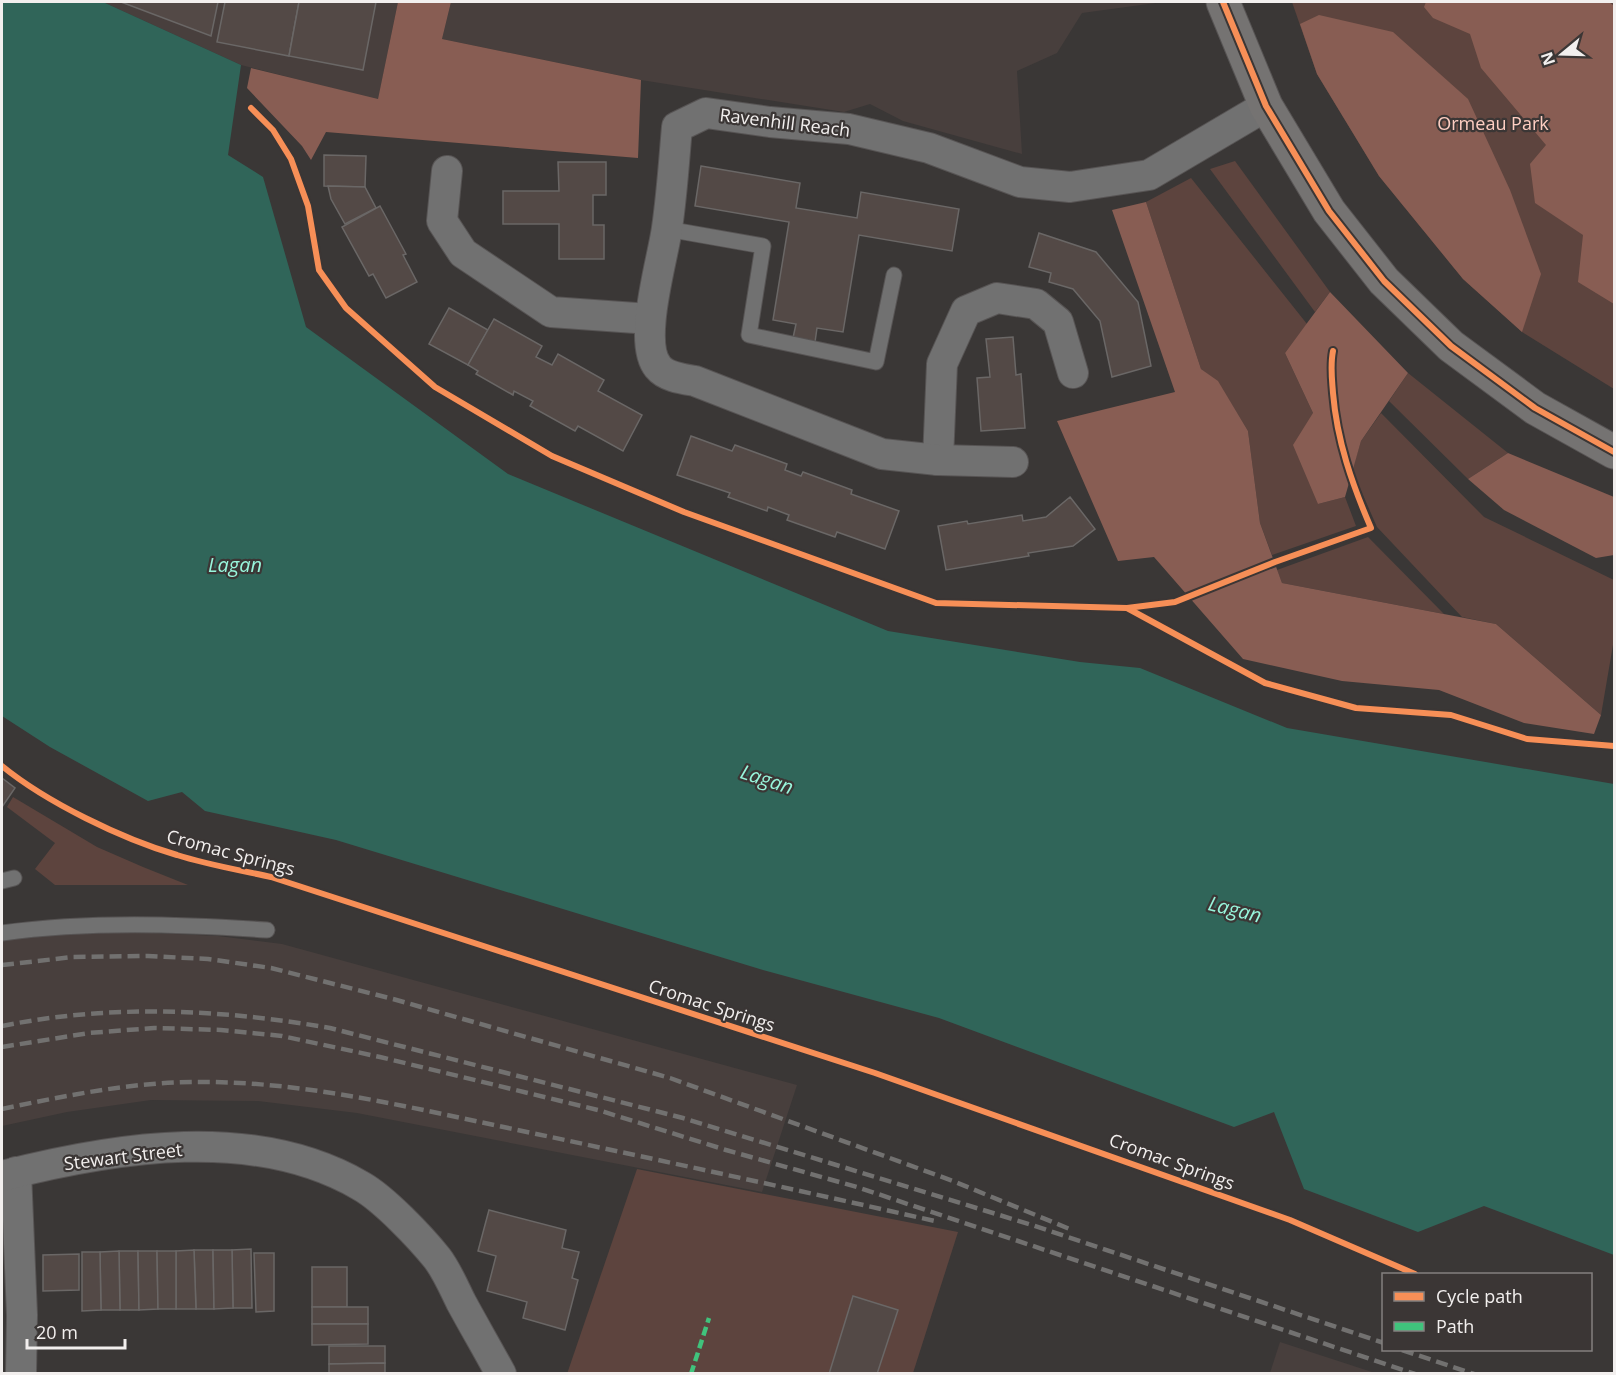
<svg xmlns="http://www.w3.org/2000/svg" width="1616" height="1375" viewBox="0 0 1616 1375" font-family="'Open Sans',sans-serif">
  <rect width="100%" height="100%" fill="#3a3736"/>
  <!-- built -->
  <g fill="#483f3d">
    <path d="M103,2h295l-20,98 -137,-35z"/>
    <path d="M451,2h712l-81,11 -25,40 -40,18 5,83 -119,-33 -33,-17 -26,8 -203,-32 -199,-41z"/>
    <path d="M131,932l87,4 64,8 515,141 -35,107 -405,-79 -99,-12 -107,-1 -84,12 -65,14v-186l37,-5z"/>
    <path d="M1280,1342l95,31h-105z"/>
  </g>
  <!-- green -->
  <g fill="#5d443e">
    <path d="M1292,2h322v387l-92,-57 -59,-53 -84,-103 -62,-102z"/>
    <path d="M1235,161l95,131 -15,20 -105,-143z"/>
    <path d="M1191,178l116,146 -22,29 28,60 5,91 27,-7 11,29 -84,29 -12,-32 -12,-92 -30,-49 -17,-13 -55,-167z"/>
    <path d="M1408,373l100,80 -40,26 -79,-78z"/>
    <path d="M1381,413l103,104 130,63v59l-13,76 -105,-91 -34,-7 -85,-90 -25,-57 9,-29z"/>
    <path d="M1368,537l76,77 -162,-31 -5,-13z"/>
    <path d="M13,797l84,50 46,20 45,18h-133l-20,-16 20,-26 -48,-36z"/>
    <path d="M637,1169l321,63 -45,141 -346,1z"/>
  </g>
  <!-- forest -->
  <g fill="#885d53">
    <path d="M398,2h53l-9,37 199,41 -3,78 -312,-26 -15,28 -9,-14 -55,-58 4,-20 127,31z"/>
    <path d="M1426,2h183l5,4v298l-36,-22 5,-47 -48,-32 -5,-39 16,-19 -65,-77 -11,-34 -37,-16 -9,-11z"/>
    <path d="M1319,15l74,17 75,67 42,91 31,84 -19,58 -59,-53 -84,-103 -62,-102 -17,-50z"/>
    <path d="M1146,202l55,167 17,12 30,50 12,92 22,60 214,41 105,91 -7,19 -70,-11 -85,-33 -97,-9 -99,-22 -89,-102 -36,4 -61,-140 118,-29 -63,-182z"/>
    <path d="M1330,292l78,81 -47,68 -16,56 -27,7 -25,-59 20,-32 -28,-60z"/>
    <path d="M1508,453l106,44v58l-18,3 -92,-48 -36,-31z"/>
  </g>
  <!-- water -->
  <path fill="#306559" d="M2,2h101l138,63 -13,90 35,22 43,150 202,147 380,157 192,31 60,6 147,60 327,56v471l-130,-49 -66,26 -114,-43 -30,-77 -40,15 -295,-109 -176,-48 -427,-130 -131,-29 -23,-19 -34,9 -98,-54 -48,-31z"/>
  <!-- building -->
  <g fill="#534946" stroke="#6a6766" stroke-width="1.5">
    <path d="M121,2h97l-7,34z"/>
    <path d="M225,2h74l-10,54 -72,-14z"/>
    <path d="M299,2h77l-13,68 -74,-14z"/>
    <path d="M324,155l42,1 -1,31 -41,-1z"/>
    <path d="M558,162h48v33h-13v30h11v34h-45v-35h-56v-33h56z"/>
    <path d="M701,166l99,17 -4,25 61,10 4,-26 98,17 -7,42 -93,-16 -16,97 -26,-4 -2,14 -22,-4 3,-14 -23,-4 16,-98 -94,-16z"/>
    <path d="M328,186l37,1 11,21 -31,16 -14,-25z"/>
    <path d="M380,206l26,48 -3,1 14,27 -31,16 -13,-24 -4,2 -27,-49z"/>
    <path d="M1039,233l57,19 42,50 13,64 -39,11 -12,-56 -27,-32 -24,-7 2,-9 -22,-6z"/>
    <path d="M449,308l39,22 -20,35 -39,-21z"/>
    <path d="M494,319l48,27 -6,11 16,8 6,-11 46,26 -6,11 44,24 -19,36 -45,-25 -3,5 -45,-25 3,-5 -19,-10 -1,4 -37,-21 2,-3 -10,-6z"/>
    <path d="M1013,337l3,38 5,-1 4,54 -44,3 -4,-53 13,-1 -4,-38z"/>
    <path d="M691,436l41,15 3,-6 52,19 -2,6 16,6 2,-4 49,18 -1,4 48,17 -14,38 -48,-17 -2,5 -48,-17 2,-5 -21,-8 -1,4 -39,-14 2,-4 -53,-18z"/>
    <path d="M1070,497l25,32 -22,17 -45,7 1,3 -83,14 -8,-44 29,-5 1,3 54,-9 1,6 23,-4z"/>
    <path d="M2,778l13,10 -13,19z"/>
    <path d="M489,1210l77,20 -4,18 17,4 -7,26 6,2 -13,50 -42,-12 4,-16 -40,-11 9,-35 -18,-5z"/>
    <path d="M251,1249l1,59h-19l-1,-58z"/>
    <path d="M194,1250h19l1,59h-18z"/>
    <path d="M194,1250l2,59h-20v-58z"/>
    <path d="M213,1250h19l1,58 -19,1z"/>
    <path d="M119,1251h19l1,59h-19z"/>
    <path d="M119,1251l1,59h-19l-1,-58z"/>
    <path d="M138,1251h19l1,58 -19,1z"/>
    <path d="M157,1251h19v58h-18z"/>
    <path d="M82,1252h18l1,58 -19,1z"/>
    <path d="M254,1253h20v58l-18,1z"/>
    <path d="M79,1254v36l-36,1v-36z"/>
    <rect x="312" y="1267" width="35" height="40"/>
    <path d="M853,1296l45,14 -21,64h-48z"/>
    <rect x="312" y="1307" width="56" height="17"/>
    <path d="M312,1324h56v20l-56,1z"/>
    <path d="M329,1346h56v17l-56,1z"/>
    <path d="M385,1363v11h-56v-10z"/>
  </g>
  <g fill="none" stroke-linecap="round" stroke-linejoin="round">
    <!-- lane casing -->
    <g stroke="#575454" stroke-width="17">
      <g id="lane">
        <path d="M667,229l96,17 -14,89 127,27 18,-87"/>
        <path d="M2,881l12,-3"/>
        <path d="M2,933c87,-12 177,-9 265,-3"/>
      </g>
    </g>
    <!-- street casing -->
    <g stroke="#575454" stroke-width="32">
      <g id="street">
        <path d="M447,171l-5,50 21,32 88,59 99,7"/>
        <path d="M938,460l4,-96 24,-53 31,-13 39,6 22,18 15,51"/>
        <path d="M1013,462l-75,-2 -56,-6 -187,-73c-12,-2 -29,-4 -37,-14 -21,-25 5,-108 9,-139 5,-34 7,-67 10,-101l29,-14 64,9 79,7 80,19 91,34 50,5 79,-12 117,-69"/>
        <path d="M16,1172l6,143 -1,59"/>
        <path d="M2,1176c113,-29 253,-52 359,10 23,13 59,51 76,72 10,13 17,30 24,44 13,24 27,48 40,72"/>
      </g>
    </g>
    <!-- secondary casing -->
    <g stroke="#575454" stroke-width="35">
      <path id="secondary" d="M1223,2l43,104 63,105 55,70 67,65 84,62 79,44"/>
    </g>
    <!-- lane -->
    <use href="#lane" stroke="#717171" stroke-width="15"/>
    <!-- street -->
    <use href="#street" stroke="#717171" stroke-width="30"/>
    <!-- secondary -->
    <use href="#secondary" stroke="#757372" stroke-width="33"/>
    <!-- rail -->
    <g stroke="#727170" stroke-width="4.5" stroke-dasharray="12 6" stroke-linecap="butt">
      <path d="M2,965l71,-8 75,-1 60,3 63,9 122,31 277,79 283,103 119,49"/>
      <path d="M2,1026c108,-22 219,-17 328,2l353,90 349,107 352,118"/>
      <path d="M2,1047l87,-14 65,-5 67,2 61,6 98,21 218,53 128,40 131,37 558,187"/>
      <path d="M2,1109c62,-13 125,-26 189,-27 109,-2 216,25 322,47 142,30 284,61 426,93"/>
      <path d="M1402,1350l72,24"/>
    </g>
    <!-- quiet -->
    <path stroke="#40c37c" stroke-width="4.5" stroke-dasharray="9 4.5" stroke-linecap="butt" d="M691,1374l18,-56"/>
    <!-- cycleway casing -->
    <g stroke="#3b3635" stroke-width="10">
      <g id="cycleway">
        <path d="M1223,2l43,104 63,105 55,70 67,65 84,62 79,44"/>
        <path d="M251,108l22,22 18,29 17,47 11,64 27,38 89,79 117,69 132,56 252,91 191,5 138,75 91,25 95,7 76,24 87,7"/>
        <path d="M1127,608l48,-6 100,-40 96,-34c-19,-44 -34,-87 -38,-135 -1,-14 -3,-27 0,-42"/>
        <path d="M2,766c44,36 120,73 175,89 31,10 63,15 94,22l604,196 415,147 125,54"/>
      </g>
    </g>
    <!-- cycleway -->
    <use href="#cycleway" stroke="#f78f57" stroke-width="6"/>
  </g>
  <g text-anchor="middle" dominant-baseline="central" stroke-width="4.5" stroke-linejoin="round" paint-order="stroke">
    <!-- street labels -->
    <g font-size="18" fill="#f2efee" stroke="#3b3635">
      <text transform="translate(785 122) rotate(7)">Ravenhill Reach</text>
      <text transform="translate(231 852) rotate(15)">Cromac Springs</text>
      <text transform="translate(712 1005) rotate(18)">Cromac Springs</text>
      <text transform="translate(123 1156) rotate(-7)">Stewart Street</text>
      <text transform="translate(1172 1161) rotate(20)">Cromac Springs</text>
    </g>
    <!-- park labels -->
    <g font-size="18" fill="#fecec2" stroke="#3b3635">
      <text x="1493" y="123">Ormeau Park</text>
    </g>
    <!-- water labels -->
    <g font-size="20" font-style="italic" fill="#98f6dc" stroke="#3b3635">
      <text x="235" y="564">Lagan</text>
      <text transform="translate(767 779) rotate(18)">Lagan</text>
      <text transform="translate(1235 909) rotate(14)">Lagan</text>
    </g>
  </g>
  <!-- border -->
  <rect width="1616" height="1375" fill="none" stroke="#f2efee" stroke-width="6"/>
  <!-- legend -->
  <rect x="1382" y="1273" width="210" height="78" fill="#3b3635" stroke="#84807f" stroke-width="1.5"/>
  <rect x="1394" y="1292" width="30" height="9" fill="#f78f57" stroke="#84807f" stroke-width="1.5"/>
  <text x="1436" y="1303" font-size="18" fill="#f2efee">Cycle path</text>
  <rect x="1394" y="1322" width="30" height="9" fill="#40c37c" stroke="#84807f" stroke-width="1.5"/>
  <text x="1436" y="1333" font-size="18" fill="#f2efee">Path</text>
  <!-- north arrow -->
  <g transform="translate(1562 54) rotate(251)" stroke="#3b3635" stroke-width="4.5" paint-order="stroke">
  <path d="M0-4.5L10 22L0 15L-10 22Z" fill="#f2efee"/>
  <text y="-9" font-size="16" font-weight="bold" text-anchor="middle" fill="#f2efee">N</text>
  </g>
  <!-- scale -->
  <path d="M27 1339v9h98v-9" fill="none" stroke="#f2efee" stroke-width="3"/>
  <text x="36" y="1339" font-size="18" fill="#f2efee" stroke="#3b3635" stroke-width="4.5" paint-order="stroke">20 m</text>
</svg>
